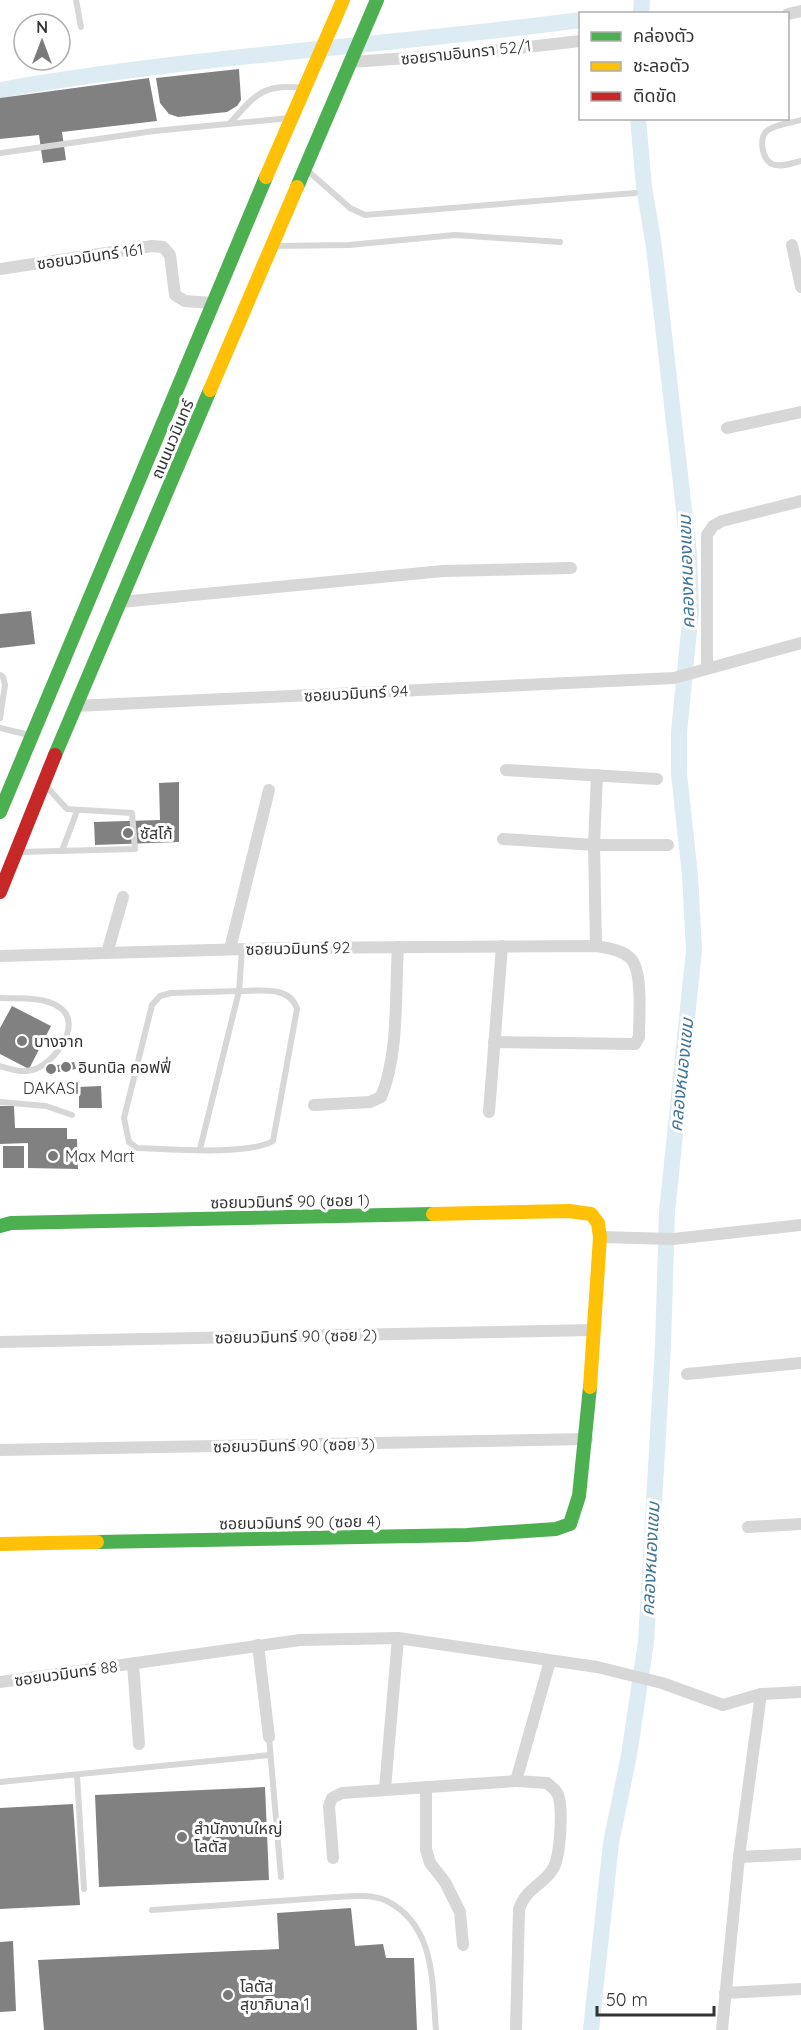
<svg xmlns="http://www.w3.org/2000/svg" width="801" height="2030" viewBox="0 0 801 2030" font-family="Quicksand,'Noto Sans Thai',sans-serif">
  <rect width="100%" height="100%" fill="#fff"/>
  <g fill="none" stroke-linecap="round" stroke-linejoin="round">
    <!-- canal -->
    <g stroke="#ddebf3" stroke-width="16">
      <path d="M641,14l1,-14"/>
      <path d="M0,90c192,-34 387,-44 580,-70"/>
      <path d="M591,2030l20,-187 18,-88 17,-113 17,-296 4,-134 27,-262 -4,-75 -11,-101v-42l12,-121 -2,-57 -35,-307 -10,-60 -6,-69"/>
    </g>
  </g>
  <!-- building -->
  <g fill="#818181">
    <path d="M239,69l2,31 -4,6 -10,6 -49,5 -9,-3 -9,-11 -4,-25z"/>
    <path d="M149,78l8,43 -95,11 4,28 -23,3 -4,-28 -39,4v-41z"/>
    <path d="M31,611l4,33 -35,4v-34z"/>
    <path d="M179,782v60l-84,3 -1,-23 66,-2 -1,-37z"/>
    <path d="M12,1006l39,20 -22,43 -29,-15v-26z"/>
    <path d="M74,1062l2,7 -18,3 -1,-7z"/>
    <path d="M101,1086l1,22h-23v-21z"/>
    <path d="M0,1106h14l1,22h52v11h10l1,30 -50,-1v-25l-28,1z"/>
    <rect x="3" y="1146" width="21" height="22"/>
    <path d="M265,1787l4,93 -170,7 -4,-92z"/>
    <path d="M73,1804l7,101 -80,4v-101z"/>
    <path d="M351,1908l4,38 28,-2 3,14h28l3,72h-373l-6,-70 241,-11 -2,-36z"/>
    <path d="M13,1941l3,70 -16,1v-70z"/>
  </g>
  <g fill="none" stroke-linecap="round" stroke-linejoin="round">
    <!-- lane -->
    <g stroke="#d7d7d7" stroke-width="6">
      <path d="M76,0l5,27"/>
      <path d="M801,120c-10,3 -24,4 -33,10 -10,7 -6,29 4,34 8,4 21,-1 29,-3"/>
      <path d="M231,122c25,-28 33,-39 72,-34"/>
      <path d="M1,153l153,-22 136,-13"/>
      <path d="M308,171l42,37 15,7 270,-22"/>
      <path d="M274,246l75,-1 106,-10 105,7"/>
      <path d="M0,675l3,2 2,8 -5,33"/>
      <path d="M0,728l29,7"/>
      <path d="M62,851l15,-40"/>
      <path d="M20,852l115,-3 -3,-36 -65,-4 -21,-23"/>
      <path d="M239,991c20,0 51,-6 58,18l-24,132c-26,15 -104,8 -136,7l-8,-6 -5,-24 28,-113 8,-9 11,-3z"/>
      <path d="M0,998c18,1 43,-2 59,9 26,17 -6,58 -27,63 -11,3 -22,-1 -32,-4"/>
      <path d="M0,1102l46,4 26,9"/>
      <path d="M200,1149l39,-158 3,-42"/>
      <path d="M269,1737l12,140"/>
      <path d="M77,1775l7,114"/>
      <path d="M0,1782l270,-27"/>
      <path d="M152,1910l184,-13c16,-1 36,-3 51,4 49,25 45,83 49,129"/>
    </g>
    <!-- street -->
    <g stroke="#d7d7d7" stroke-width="12">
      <path d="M788,14l13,-3"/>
      <path d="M351,62l115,-8 114,-13"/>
      <path d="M792,245l9,42"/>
      <path d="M0,269l152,-23 11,1 7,8 5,40 10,6 27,2"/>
      <path d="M727,428l74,-16"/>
      <path d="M121,602l322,-31 128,-3"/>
      <path d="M707,668v-133l6,-9 9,-5 79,-20"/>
      <path d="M75,706l599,-28 127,-35"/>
      <path d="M506,770l151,9"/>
      <path d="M503,839l91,6h74"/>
      <path d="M596,946l-2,-101 3,-70"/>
      <path d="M230,949l39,-159"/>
      <path d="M107,953l16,-56"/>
      <path d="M0,956l278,-8 318,-2c12,2 27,4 35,13 12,12 8,60 8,78l-4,7 -141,-2"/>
      <path d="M314,1105l56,-3 11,-5c18,-41 14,-104 17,-150"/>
      <path d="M489,1112l13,-166"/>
      <path d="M600,1237l73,2 128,-14"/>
      <path d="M0,1342l593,-12"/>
      <path d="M687,1374l114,-11"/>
      <path d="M0,1450l587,-11"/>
      <path d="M748,1527l53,-3"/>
      <path d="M258,1645l11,92"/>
      <path d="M133,1664l6,80"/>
      <path d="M0,1682l300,-42 98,-2 199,29 65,16 61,22 38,-11 40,-2"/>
      <path d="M426,1787v62l4,14 15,19 15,30 3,33"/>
      <path d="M385,1789l13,-151"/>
      <path d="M739,1857l62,-3"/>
      <path d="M333,1858l-4,-52 3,-8 10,-5 174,-12"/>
      <path d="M725,1993l76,-4"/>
      <path d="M516,2030l3,-121c8,-23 26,-24 35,-42 6,-12 10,-63 3,-74 -2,-4 -7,-7 -10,-10l-31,-2 34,-120"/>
      <path d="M722,2030l17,-173 22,-163"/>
    </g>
    <!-- fast -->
    <g stroke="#4caf50" stroke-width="14">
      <path d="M297,187l80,-187"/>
      <path d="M55,755l155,-365"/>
      <path d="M0,812l266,-635"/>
      <path d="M0,1226l11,-3 422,-9"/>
      <path d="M97,1542l370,-7 89,-6 14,-5 9,-28 11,-109"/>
    </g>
    <!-- slow -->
    <g stroke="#ffc107" stroke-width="14">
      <path d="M266,177l77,-177"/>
      <path d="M210,390l87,-203"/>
      <path d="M433,1214l136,-3 22,3 7,9 2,14 -10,150"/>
      <path d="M0,1544l97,-2"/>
    </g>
    <!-- jam -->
    <path stroke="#c62828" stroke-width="14" d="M0,892l55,-137"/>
  </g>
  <!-- markers -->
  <g fill="#7a7a7a" stroke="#fff" stroke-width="2">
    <circle cx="128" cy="833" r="6"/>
    <circle cx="22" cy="1041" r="6"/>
    <circle cx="66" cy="1067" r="6"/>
    <circle cx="51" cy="1069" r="6"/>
    <circle cx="53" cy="1156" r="6"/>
    <circle cx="182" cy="1837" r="6"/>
    <circle cx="228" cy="1995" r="6"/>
  </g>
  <g text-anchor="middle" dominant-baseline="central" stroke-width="6" stroke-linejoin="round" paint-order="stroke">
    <!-- street labels -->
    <g font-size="16" fill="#333" stroke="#fff">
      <text transform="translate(466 52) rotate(-6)">ซอยรามอินทรา 52/1</text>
      <text transform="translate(90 256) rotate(-8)">ซอยนวมินทร์ 161</text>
      <text transform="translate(172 439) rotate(-67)">ถนนนวมินทร์</text>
      <text transform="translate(356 693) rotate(-3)">ซอยนวมินทร์ 94</text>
      <text transform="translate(298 948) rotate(-1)">ซอยนวมินทร์ 92</text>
      <text transform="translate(290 1201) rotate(-1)">ซอยนวมินทร์ 90 (ซอย 1)</text>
      <text transform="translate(296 1336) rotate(-1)">ซอยนวมินทร์ 90 (ซอย 2)</text>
      <text transform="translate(294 1445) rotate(-1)">ซอยนวมินทร์ 90 (ซอย 3)</text>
      <text transform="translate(300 1522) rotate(-1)">ซอยนวมินทร์ 90 (ซอย 4)</text>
      <text transform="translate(66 1673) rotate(-8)">ซอยนวมินทร์ 88</text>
    </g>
    <!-- poi labels -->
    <g font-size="16" fill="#333" stroke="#fff" text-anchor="start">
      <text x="140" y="833">ซัสโก้</text>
      <text x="34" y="1041">บางจาก</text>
      <text x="78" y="1067">อินทนิล คอฟฟี่</text>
      <text x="51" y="1088" text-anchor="middle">DAKASI</text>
      <text x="65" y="1156">Max Mart</text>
      <text x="194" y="1828">สำนักงานใหญ่<tspan x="194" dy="18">โลตัส</tspan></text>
      <text x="240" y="1986">โลตัส<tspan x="240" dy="18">สุขาภิบาล 1</tspan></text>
    </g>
    <!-- water labels -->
    <g font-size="18" font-style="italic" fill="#3f7597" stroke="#fff">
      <text transform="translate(686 572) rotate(-92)">คลองหนองแขม</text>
      <text transform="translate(681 1075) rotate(-84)">คลองหนองแขม</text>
      <text transform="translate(650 1559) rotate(-87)">คลองหนองแขม</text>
    </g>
  </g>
  <!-- legend -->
  <rect x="579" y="12" width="210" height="108" fill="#ffffff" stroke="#adadad" stroke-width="1.5"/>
  <rect x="591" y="32" width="30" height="9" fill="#4caf50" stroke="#adadad" stroke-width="1.5"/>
  <text x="633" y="42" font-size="18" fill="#333333">คล่องตัว</text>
  <rect x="591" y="62" width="30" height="9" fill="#ffc107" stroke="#adadad" stroke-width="1.5"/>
  <text x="633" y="72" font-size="18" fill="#333333">ชะลอตัว</text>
  <rect x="591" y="92" width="30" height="9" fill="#c62828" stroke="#adadad" stroke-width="1.5"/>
  <text x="633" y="102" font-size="18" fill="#333333">ติดขัด</text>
  <!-- north arrow -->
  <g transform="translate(42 42)"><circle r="28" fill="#ffffff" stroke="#adadad" stroke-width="1.5"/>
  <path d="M0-4.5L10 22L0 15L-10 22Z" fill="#7a7a7a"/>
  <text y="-9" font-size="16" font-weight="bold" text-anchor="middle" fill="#333333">N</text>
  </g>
  <!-- scale -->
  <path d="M597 2006v9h117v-9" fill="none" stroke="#333333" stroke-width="3"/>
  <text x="606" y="2006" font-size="18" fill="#333333" stroke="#ffffff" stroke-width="4.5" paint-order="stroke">50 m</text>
</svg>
